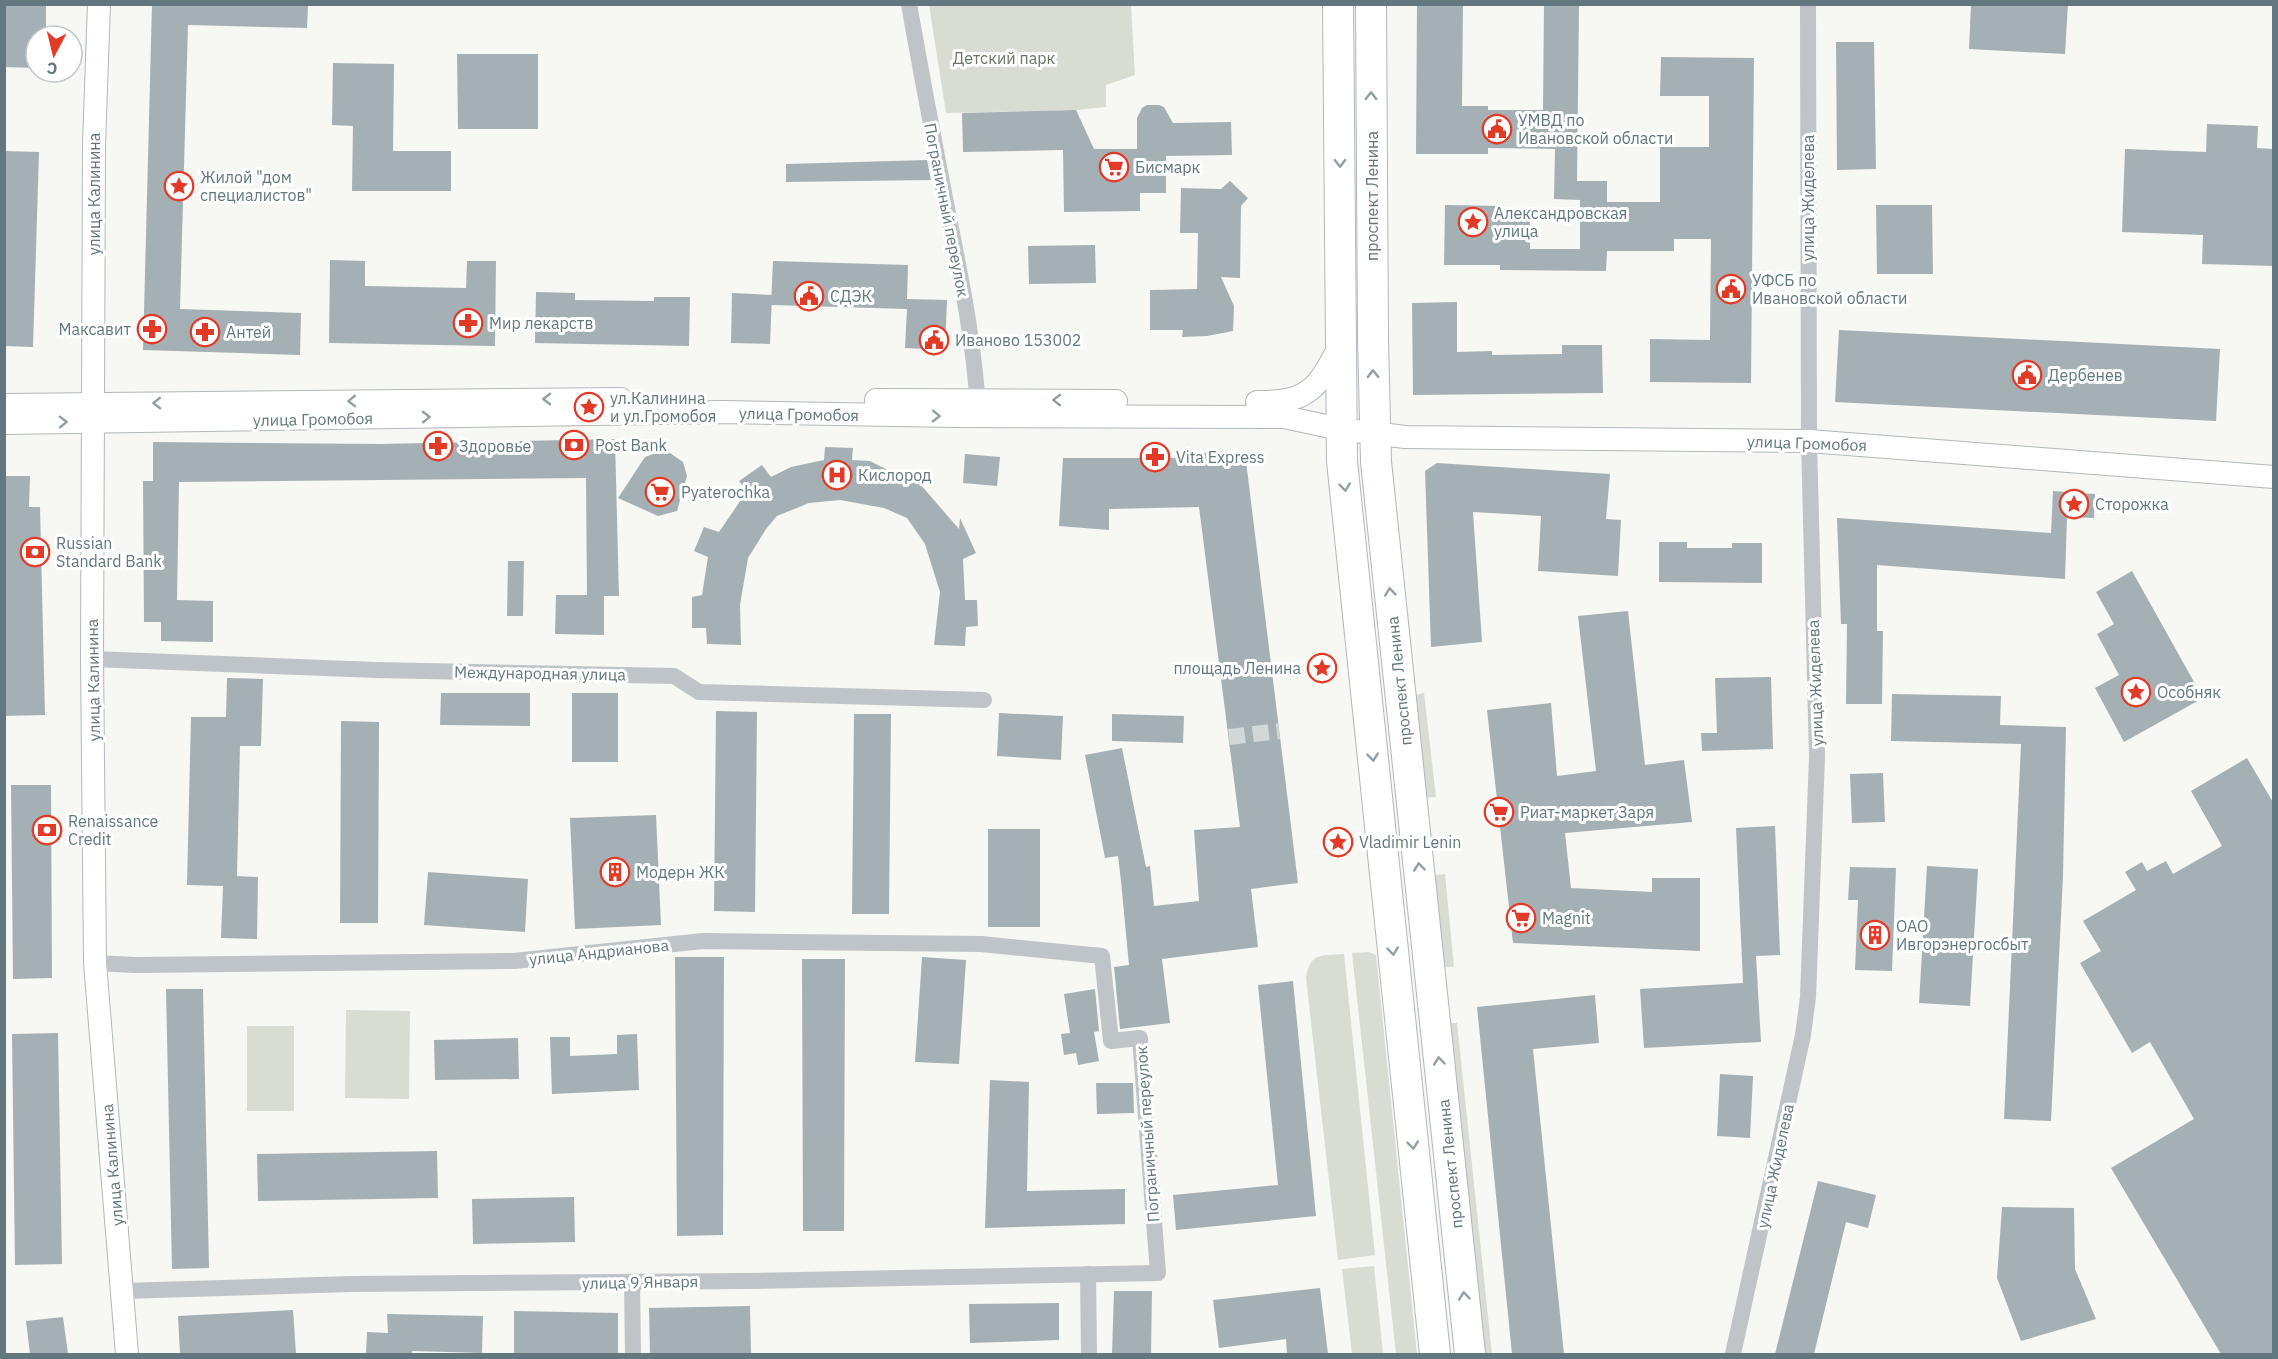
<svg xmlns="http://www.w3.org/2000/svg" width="2278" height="1359" viewBox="0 0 2278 1359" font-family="'IBM Plex Sans',sans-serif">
  <rect width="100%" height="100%" fill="#f7f7f4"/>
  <!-- green -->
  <g fill="#d8dcd3">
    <path d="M929,5h202l4,70 -29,10v22l-30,3 -130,3z"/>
    <path d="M1424,693l12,104 -10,1 -15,-102z"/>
    <path d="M1445,874l9,93h-9l-6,-5 -8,-80 5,-7z"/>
    <path d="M1369,952l7,3 41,399h-21l-44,-401z"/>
    <path d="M1344,954l31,301 -37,5 -32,-282c4,-26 15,-22 38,-24z"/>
    <path d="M346,1010l64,1 -1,88 -64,-1z"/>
    <path d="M1441,1023h16l35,331h-17z"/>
    <rect x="247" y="1026" width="47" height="85"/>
    <path d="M1374,1266l9,88h-31l-10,-85z"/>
  </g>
  <!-- building -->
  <g fill="#a5b0b4">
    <path d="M4,4h42v32h-10v32l-32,-1z"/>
    <path d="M152,4h156l-1,24 -119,-3 -8,284 121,4 -1,42 -157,-5z"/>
    <path d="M1417,4h46l-1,102h26v4h55l1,-106h35l-2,177h30v21h53v-55h49v-51h-49l1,-39 93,1 -3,325 -101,-1v-43l60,1 1,-101h-37v12h-67l-1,20 -106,-1v-5h-56l1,-60 56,1v7h29v36h50v-49l-26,-1 1,-50 -67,-1v6h-72z"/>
    <path d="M1971,4h97l-3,50 -96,-5z"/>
    <path d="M1836,42h38l2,127 -39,1z"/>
    <path d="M457,54h81v75h-80z"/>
    <path d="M333,63l61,1 -1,87h58v40h-99l1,-65 -21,-1z"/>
    <path d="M1147,105h12l5,2 9,16 58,-1 1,33 -66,1v37h-26v18l-76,1 -1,-62 -100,2 -1,-39 114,-3 18,39h43v-31l5,-10z"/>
    <path d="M2207,124l51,2 -1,22 17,1v117l-72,-2 1,-29 -81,-3 3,-83 81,3z"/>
    <path d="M4,151l35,1 -6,195 -29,-1z"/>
    <path d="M927,160l4,20 -145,2v-18z"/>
    <path d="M1230,181l18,17 -7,8 -1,72 -19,-1 13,29 -1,25 -26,5 -25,1 1,-7h-33v-40l47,-1 1,-56h-18l1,-45 40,1z"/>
    <path d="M1876,205h56l1,69h-56z"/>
    <path d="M1095,245l1,38 -67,1 -1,-38z"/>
    <path d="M330,260l35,1v25l101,2 1,-27h29l-1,85 -166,-3z"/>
    <path d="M773,261l135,4 -1,34 40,1 -2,50 -40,-2 2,-39 -136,-4z"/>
    <path d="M536,292l39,1v7l79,1v-4h36l-1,49 -154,-3z"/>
    <path d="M732,293l40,2 -2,49 -39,-1z"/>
    <path d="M1457,302v50l35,-1v4l70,-1v-9h40l1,48 -190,2 -1,-92z"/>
    <path d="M1839,330l381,19 -4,72 -381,-19z"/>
    <path d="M615,439l4,157h-15v39l-49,-1 1,-39h31l-1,-117 -407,4 -2,118 36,1v41l-52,-1v-19h-17l-1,-141h10v-39l227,2z"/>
    <path d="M825,447l28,1 -1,12 18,1 31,16 6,-8 52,60 1,-11 16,35 -13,6 2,41h12l1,26 -12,1 -1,19 -31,-1 6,-53 -15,-48 -18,-26 -23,-10 -44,-8 -31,3 -32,13 -11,13 -18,29 -8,47 1,40 -34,-1 -1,-16h-14v-31l10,-2 6,-38 -14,-6 10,-24 15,5 28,-41 -8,-10 23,-16 9,12 20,-10 33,-7z"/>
    <path d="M1227,451l19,10 52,422 -47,6 7,58 -96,12 8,64 -50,6 -6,-62 15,-2 -8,-84 -3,-25 -13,2 -20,-103 37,-7 24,119 4,-1 4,40 45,-5 -5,-71 46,-3 -41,-320 -90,2v21l-50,-4 4,-68h130l-1,-4z"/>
    <path d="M659,452l11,1 13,9 4,14 -10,35 -19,5 -40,-18 27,-41z"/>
    <path d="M965,454l35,3 -3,29 -34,-3z"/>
    <path d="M1437,463l173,11 -4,45 15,1 -3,56 -80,-5 3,-55 -68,-4 9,130 -51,5 -6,-176z"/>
    <path d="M4,476h26l-1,31h11l5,208 -41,1z"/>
    <path d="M2053,491l42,3 -1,24 -27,-1 -2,62 -188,-14v66h6l-1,73h-36l1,-80h-6l-4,-106 214,15z"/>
    <path d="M1659,542h28v6h45v-5h30v40l-103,-1z"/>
    <path d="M508,561h16l-1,55h-16z"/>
    <path d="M2132,571l71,127 -79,44 -29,-54 24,-13 -22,-41 17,-10 -18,-32z"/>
    <path d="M1628,611l17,154 39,-5 8,62 -127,11 6,55 81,4v-14h48v73l-187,-8 -26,-233 64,-7 6,73 39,-5 -18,-155z"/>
    <path d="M1771,677l2,72 -71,2 -1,-18h16l-2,-55z"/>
    <path d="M227,678l36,1 -2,67h-21l-3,130 21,1 -1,62 -36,-1 2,-52 -36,-1 4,-168h35z"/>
    <path d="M441,693h89v33l-90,-1z"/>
    <rect x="572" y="693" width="46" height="69"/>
    <path d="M1892,694l109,2 -1,29 66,2 -3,149 -12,245 -47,-2 17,-375 -130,-3z"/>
    <path d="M716,711l41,1 -2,200 -41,-1z"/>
    <path d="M999,713l64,3 -2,44 -64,-4z"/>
    <path d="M854,714h37l-2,200h-37z"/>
    <path d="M1112,714l72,2 -1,27 -71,-2z"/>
    <path d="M341,721l38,1 -1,201h-38z"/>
    <path d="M2247,758l27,46v550h-53l-110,-186 83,-49 -44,-77 -18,11 -52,-90 21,-12 -18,-30 53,-31 -11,-18 17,-10 5,9 19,-10 7,13 49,-28 -31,-55z"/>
    <path d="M1883,773l2,49 -33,1 -2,-49z"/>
    <path d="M11,785h40l1,193 -39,1z"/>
    <path d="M656,815l5,110 -86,4 -5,-111z"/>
    <path d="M1775,826l5,129 -24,1 5,86 -117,6 -4,-59 103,-6 -7,-155z"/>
    <rect x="988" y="829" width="52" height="98"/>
    <path d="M1927,866l51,3 -8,137 -51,-3z"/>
    <path d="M1850,867l46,1 -4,103 -37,-1 3,-70h-10z"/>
    <path d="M428,872l100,7 -3,53 -101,-7z"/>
    <path d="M675,957h49l-1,278 -46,1z"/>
    <path d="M922,957l44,3 -7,104 -44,-2z"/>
    <path d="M802,959h43l-1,272h-41z"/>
    <path d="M1293,981l23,235 -140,14 -3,-35 105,-10 -20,-200z"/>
    <path d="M166,989h37l6,279 -37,1z"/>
    <path d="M1095,989l4,42 -5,1 5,29 -21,4 -2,-12 -12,2 -3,-21 9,-1 -6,-39z"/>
    <path d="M1595,995l4,48 -66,6 31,305h-52l-35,-347z"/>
    <path d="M58,1033l4,231 -47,1 -3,-231z"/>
    <path d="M637,1034l2,56 -87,4 -2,-57h20v19l47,-2v-19z"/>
    <path d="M518,1038l1,41 -84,1 -1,-40z"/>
    <path d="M1720,1074l33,2 -3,62 -33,-2z"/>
    <path d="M990,1080l39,2 -2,109 98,-2v35l-140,4z"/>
    <path d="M1096,1083h37l1,30 -37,1z"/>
    <path d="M437,1151l1,47 -180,3 -1,-47z"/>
    <path d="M1818,1181l58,14 -8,33 -22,-6 -32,132h-39z"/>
    <path d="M574,1197l1,45 -102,2 -1,-45z"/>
    <path d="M2002,1207l72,1 1,61 21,50 -75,22 -24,-63z"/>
    <path d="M1320,1288l8,66h-41l-1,-15 -67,9 -6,-48z"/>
    <path d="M1114,1291h38l-1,63h-39z"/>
    <path d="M1059,1303v37l-89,3 -1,-39z"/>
    <path d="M750,1306l1,47 -101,1 -1,-46z"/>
    <path d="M293,1310l3,44h-116l-2,-38z"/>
    <path d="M514,1311l104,2v41l-104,-1z"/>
    <path d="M387,1314l96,2 -1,37 -70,-2v3h-46l1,-22 21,1z"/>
    <path d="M63,1317l5,37h-38l-4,-33z"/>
  </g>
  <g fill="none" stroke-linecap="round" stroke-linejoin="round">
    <!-- street-tunnel -->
    <path stroke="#d2d7d7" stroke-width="16" stroke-dasharray="16 8" stroke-linecap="butt" d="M1229,737l50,-6"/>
    <!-- secondary casing -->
    <g stroke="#b0b8bb" stroke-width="24">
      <g id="secondary">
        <path d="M99,4l-5,140 -2,515 3,304 32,391"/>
        <path d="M876,400l240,1"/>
        <path d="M1257,402c52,1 61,-14 83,-57"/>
        <path d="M4,405l617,-6"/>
        <path d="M4,423l719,-11 232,4 329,1 56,12 65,8 404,4 465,36"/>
      </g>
    </g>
    <!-- highway casing -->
    <g stroke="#b1b7ba" stroke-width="32">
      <g id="highway">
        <path d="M1338,4l4,457 93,893"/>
        <path d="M1371,4l2,334 3,124 94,892"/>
      </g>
    </g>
    <!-- street -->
    <g stroke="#bec4c7" stroke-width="16">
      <path d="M909,4c11,63 23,126 35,189 14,71 30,144 34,216"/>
      <path d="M92,659l284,11 298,6 25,16 285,8"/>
      <path d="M95,963l40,2 379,-4 189,-20 278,3 121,12 9,85 29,-3 18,235 -411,8 -397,3 -228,7"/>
      <path d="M1088,1274l1,80"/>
      <path d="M632,1282l1,72"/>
      <path d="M1733,1354l70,-319 5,-38 9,-241 -8,-315 -1,-437"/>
    </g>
    <!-- secondary -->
    <use href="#secondary" stroke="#fff" stroke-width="22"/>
    <!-- highway -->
    <use href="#highway" stroke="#fff" stroke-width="30"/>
  </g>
  <!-- one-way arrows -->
  <defs><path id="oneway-chevron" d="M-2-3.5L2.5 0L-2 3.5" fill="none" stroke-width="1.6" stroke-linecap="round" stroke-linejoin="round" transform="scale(1.5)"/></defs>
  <g stroke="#91a0a5">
    <use href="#oneway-chevron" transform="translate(1371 96) rotate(-90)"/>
    <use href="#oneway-chevron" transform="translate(1340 163) rotate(89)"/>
    <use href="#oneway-chevron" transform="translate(1373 374) rotate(-91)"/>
    <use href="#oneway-chevron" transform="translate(547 399) rotate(-180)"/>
    <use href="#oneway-chevron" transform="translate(1057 400) rotate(-179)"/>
    <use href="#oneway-chevron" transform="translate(352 401) rotate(179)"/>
    <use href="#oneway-chevron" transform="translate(157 403) rotate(179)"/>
    <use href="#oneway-chevron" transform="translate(936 416) rotate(1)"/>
    <use href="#oneway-chevron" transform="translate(426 417) rotate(-1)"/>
    <use href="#oneway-chevron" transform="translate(63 422) rotate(-1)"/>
    <use href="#oneway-chevron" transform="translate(1345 487) rotate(84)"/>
    <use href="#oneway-chevron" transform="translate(1390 592) rotate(-96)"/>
    <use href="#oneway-chevron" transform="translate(1373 757) rotate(84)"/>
    <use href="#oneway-chevron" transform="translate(1419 867) rotate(-96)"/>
    <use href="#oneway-chevron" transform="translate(1393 951) rotate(84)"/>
    <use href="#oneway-chevron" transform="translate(1439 1061) rotate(-96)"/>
    <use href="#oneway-chevron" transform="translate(1413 1145) rotate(84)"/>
    <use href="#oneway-chevron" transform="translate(1464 1296) rotate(-96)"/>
  </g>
  <!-- icons -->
  <defs>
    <g id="civic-ring" transform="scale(1.5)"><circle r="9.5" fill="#fff" stroke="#e33a28" stroke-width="1.5"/><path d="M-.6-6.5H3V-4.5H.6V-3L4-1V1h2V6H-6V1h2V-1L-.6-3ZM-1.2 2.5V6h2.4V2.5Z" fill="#e33a28"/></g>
    <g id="supermarket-ring" transform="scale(1.5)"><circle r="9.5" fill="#fff" stroke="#e33a28" stroke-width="1.5"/><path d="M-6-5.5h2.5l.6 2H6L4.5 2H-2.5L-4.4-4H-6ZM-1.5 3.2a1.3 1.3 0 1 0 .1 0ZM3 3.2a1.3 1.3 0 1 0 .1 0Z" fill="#e33a28"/></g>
    <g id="sight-ring" transform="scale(1.5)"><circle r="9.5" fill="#fff" stroke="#e33a28" stroke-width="1.5"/><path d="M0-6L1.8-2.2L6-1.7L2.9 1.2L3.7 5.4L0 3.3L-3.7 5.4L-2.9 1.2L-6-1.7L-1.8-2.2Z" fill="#e33a28"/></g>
    <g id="pharmacy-ring" transform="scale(1.5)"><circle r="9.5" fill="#fff" stroke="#e33a28" stroke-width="1.5"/><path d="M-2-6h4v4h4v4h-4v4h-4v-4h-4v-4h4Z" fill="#e33a28"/></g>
    <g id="bank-ring" transform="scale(1.5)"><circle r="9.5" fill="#fff" stroke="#e33a28" stroke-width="1.5"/><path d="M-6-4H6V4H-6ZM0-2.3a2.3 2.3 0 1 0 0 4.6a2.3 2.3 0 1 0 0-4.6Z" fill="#e33a28"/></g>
    <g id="hospital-ring" transform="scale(1.5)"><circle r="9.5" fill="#fff" stroke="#e33a28" stroke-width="1.5"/><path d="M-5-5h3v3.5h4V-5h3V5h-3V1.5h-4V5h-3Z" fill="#e33a28"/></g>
    <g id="building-ring" transform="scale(1.5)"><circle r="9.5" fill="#fff" stroke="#e33a28" stroke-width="1.5"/><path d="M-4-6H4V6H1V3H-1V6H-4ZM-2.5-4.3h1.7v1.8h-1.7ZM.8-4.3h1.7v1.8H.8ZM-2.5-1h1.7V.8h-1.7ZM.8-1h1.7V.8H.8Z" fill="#e33a28"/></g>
  </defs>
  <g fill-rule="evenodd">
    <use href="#civic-ring" x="1497" y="129"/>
    <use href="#supermarket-ring" x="1114" y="167"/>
    <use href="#sight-ring" x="179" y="186"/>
    <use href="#sight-ring" x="1473" y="222"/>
    <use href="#civic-ring" x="1731" y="289"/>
    <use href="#civic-ring" x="809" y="296"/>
    <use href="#pharmacy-ring" x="468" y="323"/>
    <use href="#pharmacy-ring" x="152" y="329"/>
    <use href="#pharmacy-ring" x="205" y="332"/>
    <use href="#civic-ring" x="934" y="340"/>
    <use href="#civic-ring" x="2027" y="375"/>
    <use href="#sight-ring" x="589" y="407"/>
    <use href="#bank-ring" x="574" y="445"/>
    <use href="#pharmacy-ring" x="438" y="446"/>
    <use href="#pharmacy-ring" x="1155" y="457"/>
    <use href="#hospital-ring" x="837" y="475"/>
    <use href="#supermarket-ring" x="660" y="492"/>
    <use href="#sight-ring" x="2074" y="504"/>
    <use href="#bank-ring" x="35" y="552"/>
    <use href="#sight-ring" x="1322" y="668"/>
    <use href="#sight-ring" x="2136" y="692"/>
    <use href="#supermarket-ring" x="1499" y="812"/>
    <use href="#bank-ring" x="47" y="830"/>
    <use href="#sight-ring" x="1338" y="842"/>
    <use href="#building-ring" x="615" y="872"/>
    <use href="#supermarket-ring" x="1521" y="918"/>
    <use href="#building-ring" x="1875" y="935"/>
  </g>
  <g text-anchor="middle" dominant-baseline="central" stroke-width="6" stroke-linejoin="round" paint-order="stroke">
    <!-- park labels -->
    <g font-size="16" fill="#687861" stroke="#fff">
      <text x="1004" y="58">Детский парк</text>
    </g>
    <!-- poi labels -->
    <g font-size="16" fill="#62777f" stroke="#fff" text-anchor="start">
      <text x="1518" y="120">УМВД по<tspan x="1518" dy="18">Ивановской области</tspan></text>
      <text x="1135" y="167">Бисмарк</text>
      <text x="200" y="177">Жилой "дом<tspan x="200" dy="18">специалистов"</tspan></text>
      <text x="1494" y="213">Александровская<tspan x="1494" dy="18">улица</tspan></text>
      <text x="1752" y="280">УФСБ по<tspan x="1752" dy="18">Ивановской области</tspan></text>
      <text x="830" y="296">СДЭК</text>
      <text x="489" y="323">Мир лекарств</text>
      <text x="131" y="329" text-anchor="end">Максавит</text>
      <text x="226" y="332">Антей</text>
      <text x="955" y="340">Иваново 153002</text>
      <text x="2048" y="375">Дербенев</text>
      <text x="610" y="398">ул.Калинина<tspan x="610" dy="18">и ул.Громобоя</tspan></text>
      <text x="595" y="445">Post Bank</text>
      <text x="459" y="446">Здоровье</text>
      <text x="1176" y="457">Vita Express</text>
      <text x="858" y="475">Кислород</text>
      <text x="681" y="492">Pyaterochka</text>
      <text x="2095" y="504">Сторожка</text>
      <text x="56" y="543">Russian<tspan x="56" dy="18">Standard Bank</tspan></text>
      <text x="1301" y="668" text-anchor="end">площадь Ленина</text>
      <text x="2157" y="692">Особняк</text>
      <text x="1520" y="812">Риат-маркет Заря</text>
      <text x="68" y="821">Renaissance<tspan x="68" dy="18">Credit</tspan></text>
      <text x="1359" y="842">Vladimir Lenin</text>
      <text x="636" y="872">Модерн ЖК</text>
      <text x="1542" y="918">Magnit</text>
      <text x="1896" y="926">ОАО<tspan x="1896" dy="18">Ивгорэнергосбыт</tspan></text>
    </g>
    <!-- street labels -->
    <g font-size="16" fill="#62777f" stroke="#fff">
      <text transform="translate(94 194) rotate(-90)">улица Калинина</text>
      <text transform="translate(1372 196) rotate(-90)">проспект Ленина</text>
      <text transform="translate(1808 198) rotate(-90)">улица Жиделева</text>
      <text transform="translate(947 210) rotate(79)">Пограничный переулок</text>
      <text transform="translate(799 414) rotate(1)">улица Громобоя</text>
      <text transform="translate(313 419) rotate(-1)">улица Громобоя</text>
      <text transform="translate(1807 443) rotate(2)">улица Громобоя</text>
      <text transform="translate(540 673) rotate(1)">Международная улица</text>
      <text transform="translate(93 680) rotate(-91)">улица Калинина</text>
      <text transform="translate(1399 681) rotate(-96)">проспект Ленина</text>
      <text transform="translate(1815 683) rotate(-92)">улица Жиделева</text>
      <text transform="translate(599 952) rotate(-6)">улица Андрианова</text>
      <text transform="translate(1147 1134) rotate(-94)">Пограничный переулок</text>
      <text transform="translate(1450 1164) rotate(-96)">проспект Ленина</text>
      <text transform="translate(112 1165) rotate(-95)">улица Калинина</text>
      <text transform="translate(1775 1166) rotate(-78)">улица Жиделева</text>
      <text transform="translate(640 1282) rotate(-1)">улица 9 Января</text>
    </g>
  </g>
  <!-- border -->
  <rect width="2278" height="1359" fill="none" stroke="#62777f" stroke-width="12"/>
  <!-- north arrow -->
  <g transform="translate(54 54) rotate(187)"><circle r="28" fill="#ffffff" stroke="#c0c9cc" stroke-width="1.5"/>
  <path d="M0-4.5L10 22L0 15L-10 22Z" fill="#e33a28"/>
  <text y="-9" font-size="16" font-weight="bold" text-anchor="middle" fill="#62777f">С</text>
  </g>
</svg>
